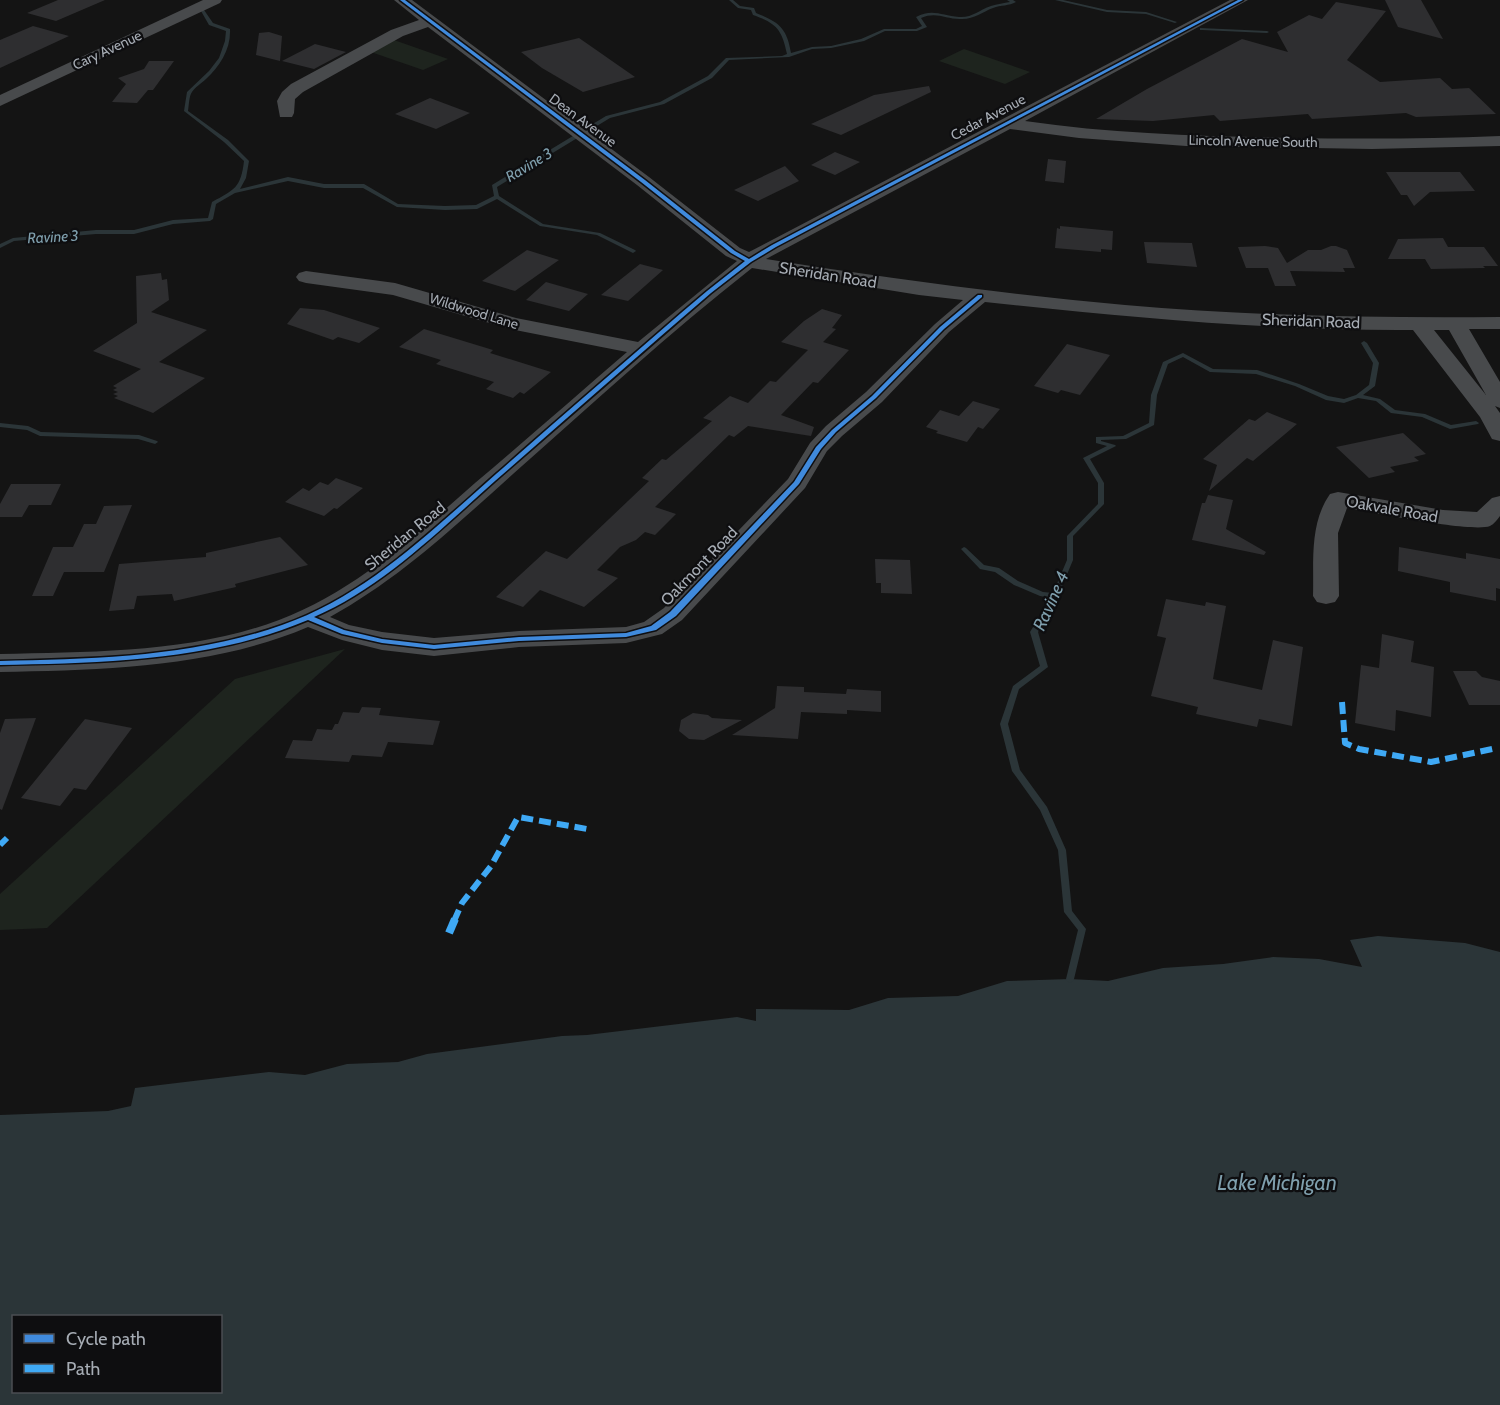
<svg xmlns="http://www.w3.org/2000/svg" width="1500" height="1405" viewBox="0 0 1500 1405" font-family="Cabin,sans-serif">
  <rect width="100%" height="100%" fill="#141414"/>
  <!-- green -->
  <g fill="#1e241e">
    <path d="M394,40l54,19 -25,11 -55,-19z"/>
    <path d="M964,49l66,23 -25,12 -66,-23z"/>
    <path d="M345,649l-298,279 -47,2v-36l235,-215z"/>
  </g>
  <!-- water -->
  <path fill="#2b3538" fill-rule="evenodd" d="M1378,936l87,7 35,9v453h-1500v-290l108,-4 23,-5 4,-18 134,-16 36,3 42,-11 51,-2 29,-8 135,-18 25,-1 150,-18 19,4v-12l93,1 39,-12 70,-2 49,-15 63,-2 38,2 55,-13 60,-4 50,-7 46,2 43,8 -12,-27zM14,1316h206v76h-206z"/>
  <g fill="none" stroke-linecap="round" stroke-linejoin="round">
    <!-- stream -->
    <g fill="#2b3538" fill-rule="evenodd">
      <path d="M729,0h4l7,6 14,2 2,5c23,9 31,15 35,40l21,-6 19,-1 30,-7 23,-10h32l6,-3 -6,-9c17,-9 26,-1 43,0 13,1 20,-7 32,-11 6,-2 13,-3 19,-4l-3,-2h6l3,2c-7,4 -15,3 -23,6 -11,4 -18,11 -31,11 -15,1 -25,-8 -41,-1l6,9 -10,4h-32l-21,10 -33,7 -19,1 -23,8 -60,3 -17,18 -48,26 -54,14 -113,69 2,9 44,28 57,9 35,17 1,1 -3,2 -36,-18 -57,-9 -43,-27 -20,10 -32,1 -48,-3 -34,-19h-39l-36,-7 -53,12 -19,11 -3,15 -3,2 -37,3 -39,10h-38l-82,7 -14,7v-4l13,-6 83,-8h38l39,-10 35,-2 4,-16c22,-12 29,-14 32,-41l-20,-19 -40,-31 3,-19 22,-21 10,-13 6,-17 1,-10 -17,-6 -8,-14 1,-1h2l9,13 17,6c1,20 -10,37 -24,50 -4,4 -11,8 -14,13 -3,4 -3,13 -4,19l40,29 21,21 -3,17 -6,11 48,-12 36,7h40l34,20 47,2 31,-1 18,-9 -2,-11 114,-69 54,-14 48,-26 18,-18 56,-2 5,-2c-5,-25 -11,-31 -34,-39l-2,-5 -13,-2z"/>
      <path d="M1055,0h8l44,10 39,2 31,10 -2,1 -29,-9 -39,-2z"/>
      <path d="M1200,28l67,3 2,1 -2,1 -65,-3h-2z"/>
      <path d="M1364,341l3,2 12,20 -4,23 -12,9 17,4 15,11 30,4 26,11 25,-4 3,2 -1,1 -28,5 -28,-12 -31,-4 -15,-12 -18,-3 -14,5 -18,-3 -31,-14 -39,-12 -46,-2 -27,-15 -15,7 -11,31 -3,30 -28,14 -25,1v1l14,4 1,1 -26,13 14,24v21l-31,32v24l-15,36 -20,36 10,35 -29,22 -11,35 12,46 27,37 19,43 6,61 14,18 -12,50 -1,2 -3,2 -3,-2 -1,-2 12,-49 -14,-18 -6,-62 -18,-40 -28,-39 -12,-47 13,-38 27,-20 -10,-34 21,-34 -11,-2 -26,-11 -19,-13 -15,-3 -19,-20 3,-2 2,1 18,17 15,3 19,13 25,11 10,1 14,-33v-24l31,-32v-21l-15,-25 24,-12 -11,-3v-6l27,-1 26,-13 2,-28 12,-33 20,-9 30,16 44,1 42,14 29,12 16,3 12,-4 13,-10 4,-22 -12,-20z"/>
      <path d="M0,423l28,3 13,6 98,3 18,6 1,1 -3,2 -17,-5 -98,-3 -13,-6 -27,-3z"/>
    </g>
  </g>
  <!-- building -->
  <g fill="#2e2e30">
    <path d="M58,0h47l-49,21 -29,-8z"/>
    <path d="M1385,0h36l22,39 -45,-12z"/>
    <path d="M1336,2l50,9 -39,49 33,22 60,-4 12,11 17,-1 27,26 -80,3 -10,-4 -94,6 -4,-5 -88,7 -6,-6 -61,6 -57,-2 51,-30 95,-50 46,13 -11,-20 32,-17 13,4z"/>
    <path d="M33,26l36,10 -69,32v-28z"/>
    <path d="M269,32l13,4 -2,25 -24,-6 3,-22z"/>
    <path d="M579,38l56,39 -52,15 -41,-24 -21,-16z"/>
    <path d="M315,44l31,8 -32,17 -32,-8z"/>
    <path d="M149,61h25l-21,29h-5l-11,13 -25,-1 14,-18 -8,-6 26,-9z"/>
    <path d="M929,86l2,6 -90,43 -30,-11 63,-29z"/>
    <path d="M430,98l40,15 -34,16 -41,-15z"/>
    <path d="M835,152l25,10 -25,13 -24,-10z"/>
    <path d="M1048,159l18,2 -2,22 -19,-2z"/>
    <path d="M785,166l14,15 -41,20 -24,-11z"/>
    <path d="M1386,172h74l15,19 -45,1 -16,14 -7,-11h-6z"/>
    <path d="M1060,226l53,5 -1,19 -11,-1v3l-46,-4 2,-20 3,1z"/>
    <path d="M1443,238l5,9h36l14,19h-15l2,2 -54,1 -6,-10h-37l10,-20z"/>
    <path d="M1144,242l48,1 5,24 -50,-4z"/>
    <path d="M1265,246l13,2 9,15 21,-13h13l10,-4h5l11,4 8,18h-12l2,4 -55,-1 6,15h-21l-7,-18h-22l-8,-21z"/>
    <path d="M527,250l32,10 -44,31 -33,-10z"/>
    <path d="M640,264l23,6 -35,31 -27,-6z"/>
    <path d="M161,273l1,7 5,-1 2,21 -18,12 56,18 -48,32 46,16 -52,35 -39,-15 4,-2 -5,-2 5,-2 -5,-2 4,-2 -4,-2 28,-17 -48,-18 44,-28 -1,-47z"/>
    <path d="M546,282l42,12 -19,17 -43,-11z"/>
    <path d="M300,308l24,2 56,18 -21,15 -21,-6 -5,3 -46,-16z"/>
    <path d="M822,309l20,6 -10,13 4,1 -13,13 26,8 -31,33 -5,-1 -32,33 33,12 -3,9 -63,-10 -14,11 -5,-2 -74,72 21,7 -21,21 -10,-3 -9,8 -16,7 -23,23 21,8 -34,29 -44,-17 -17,17 -27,-10 50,-46 21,8 82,-78 -7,-3 20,-19 4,1 46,-39 -9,-3 27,-22 18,7 22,-22 6,1 32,-32 -27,-8 23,-21z"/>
    <path d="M424,329l69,21 -3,3 61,19 -27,22 -4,-2 -7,6 -27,-9 8,-7 -58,-18 5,-4 -42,-13z"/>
    <path d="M1067,344l43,11 -30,40 -19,-5 -3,3 -24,-7z"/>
    <path d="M973,401l27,8 -17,20 -5,-2 -11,15 -31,-9 2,-2 -12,-4 14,-17 19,6z"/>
    <path d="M1267,412l30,12 -44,37 -6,-3 -38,33 8,-26 -14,-6 46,-40 6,2z"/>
    <path d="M1403,433l23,21 -12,3 5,4 -29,6 5,5 -26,6 -33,-31z"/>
    <path d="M336,478l27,10 -26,21 -3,-1 -10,8 -39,-14 18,-14 6,3 11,-9 8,3z"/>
    <path d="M11,484h50l-10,21h-22l-7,12h-22v-13z"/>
    <path d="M1208,495l25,5 -7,29 40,23 -2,3 -72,-15 10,-37h3z"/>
    <path d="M132,505l-28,67h-40l-11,24h-21l21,-49h20l11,-23h12l8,-18z"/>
    <path d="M280,537l28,28 -73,19 1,3 -62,14 -2,-7 -35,2 -3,13 -25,2 10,-47 87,-7v-4z"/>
    <path d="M1399,547l67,12v-6l34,6v30l-4,-1v13l-46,-9v-10l-52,-11z"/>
    <path d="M875,559l35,1 2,34 -31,-1v-10h-5z"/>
    <path d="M1166,599l39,7 1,-4 20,4 -13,73 49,11 11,-50 30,7 -11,79 -33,-7 -2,8 -61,-13 2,-7 -47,-11 15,-58 -9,-2z"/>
    <path d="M1382,634l32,7 -3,21 23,5 -3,50 -35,-7 -1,21 -40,-8 6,-58 18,3z"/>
    <path d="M1453,671h23l6,6 18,4v24h-31z"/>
    <path d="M777,686l27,1v5l42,2 1,-5 34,2v21l-34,-2v4l-46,-2 -3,27 -66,-4 43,-27z"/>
    <path d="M362,707l19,1 -2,7 61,6 -7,24 -45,-3 -6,15 -30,-2 -3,7 -64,-4 8,-18 19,1 5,-12 15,1 3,-6h3l5,-12 16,1z"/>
    <path d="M693,713l15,2 4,3 30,2 -38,20 -15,-1 -10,-8 2,-11z"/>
    <path d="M36,718l-34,92 -2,-1v-76l5,-14z"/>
    <path d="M85,719l47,9 -46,62 -12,-2 -14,18 -39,-8z"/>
  </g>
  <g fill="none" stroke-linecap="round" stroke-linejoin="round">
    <!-- minor -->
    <g fill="#484a4c" fill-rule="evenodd">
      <path d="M203,0h19l-2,3 -220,103v-11z"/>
      <path d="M394,0h18l237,177 91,71 9,4 481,-252h18l-223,121c88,13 176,15 265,17 70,1 140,1 210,-2v10l-128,3 -186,-3 -107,-8 -69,-9 -244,130c119,19 238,35 359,46 125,11 250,13 375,12v12h-31l31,53v26l-5,-2 5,7v28l-8,-2 -12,-22 -67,-87c-143,1 -286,-13 -428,-28l-36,30 -67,70 -40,34 -15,15 -22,37 -123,132 -20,14 -36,9 -107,4 -85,9 -52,-6 -40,-10 -34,-13c-96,41 -205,43 -308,45v-18c92,-2 191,-1 279,-34 76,-29 136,-84 196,-137 51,-43 101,-87 152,-131l-117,-23 -117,-34 -87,-12 -7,-2 -3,-4 3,-4 7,-2 89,12 121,35 122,24 99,-81 -11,-5 -89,-71 -209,-158 -25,9 -100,56 -8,7 -1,14 -2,4h-12l-3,-16 5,-9 9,-8 100,-54 28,-10zM752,268l167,27 44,5 -28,24 -69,68 -40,34 -16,17 -22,36 -124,129 -20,14 -18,5 -107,4 -85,7 -52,-6 -33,-7 -19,-8c69,-38 125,-91 183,-143 79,-70 156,-141 239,-206zM1434,330h15l37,65z"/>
      <path d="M1338,492l105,18 34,2 15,-14 8,-2v20c-3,4 -6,8 -10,10 -18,7 -118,-14 -143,-18l-9,25 1,63 -4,6 -9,2 -9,-2 -4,-6c1,-34 -4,-72 17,-102z"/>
    </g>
    <!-- quiet-far1 -->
    <g stroke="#3fa9f5" stroke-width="6" stroke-dasharray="12 6" stroke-linecap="butt">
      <path d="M1342,702l3,41 14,6 72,13 66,-14"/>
      <path d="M0,845l7,-7"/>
      <path d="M454,921l8,-18 29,-37 27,-49 69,12"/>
    </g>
    <!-- quiet -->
    <path stroke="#3fa9f5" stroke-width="8" stroke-dasharray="16 8" stroke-linecap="butt" d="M449,933l6,-14"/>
    <!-- cycleway casing -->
    <g stroke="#0e0e10" stroke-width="3">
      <path id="cycleway" d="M400,0h5l240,180 90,71 14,8 23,-14 466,-245h5l-467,247 -25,15 -40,31c-72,62 -144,125 -216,188 -54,48 -113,107 -181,136l30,13 38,9 52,6 85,-8 107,-4 25,-7 19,-14 124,-130 22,-35 16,-17 40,-34 68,-69 38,-32h4v2l-38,32 -68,69 -40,34 -15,17 -22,35 -123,132 -20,14 -30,7 -107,4 -85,8 -52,-6 -40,-9 -34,-14c-97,41 -204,43 -308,45v-4c95,-2 191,-4 282,-36 84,-29 149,-94 214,-151 61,-54 123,-107 185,-161l26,-22 38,-30 -14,-8 -90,-71z"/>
    </g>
    <!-- cycleway -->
    <use href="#cycleway" fill="#408adc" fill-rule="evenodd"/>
  </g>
  <g text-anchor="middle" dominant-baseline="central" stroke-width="4.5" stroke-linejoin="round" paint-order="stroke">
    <!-- far-street labels -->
    <g font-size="14" fill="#a6acb4" stroke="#0e0e10">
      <text transform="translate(107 50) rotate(-25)">Cary Avenue</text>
      <text transform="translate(988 117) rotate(-28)">Cedar Avenue</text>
      <text transform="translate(583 120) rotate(36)">Dean Avenue</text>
      <text transform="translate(1253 141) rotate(1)">Lincoln Avenue South</text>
      <text transform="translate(474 311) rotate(17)">Wildwood Lane</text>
    </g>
    <!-- far-water labels -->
    <g font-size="15" font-style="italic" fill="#7f9fad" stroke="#0e0e10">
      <text transform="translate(529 165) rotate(-31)">Ravine 3</text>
      <text transform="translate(53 237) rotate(-3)">Ravine 3</text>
    </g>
    <!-- street labels -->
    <g font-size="16" fill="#a6acb4" stroke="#0e0e10">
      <text transform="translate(828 275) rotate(9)">Sheridan Road</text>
      <text transform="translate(1311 321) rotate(2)">Sheridan Road</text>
      <text transform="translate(1392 509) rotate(10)">Oakvale Road</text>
      <text transform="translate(405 536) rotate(-39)">Sheridan Road</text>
      <text transform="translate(699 566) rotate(-46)">Oakmont Road</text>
    </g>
    <!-- water labels -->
    <g font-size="18" font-style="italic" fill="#7f9fad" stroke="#0e0e10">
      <text transform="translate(1051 601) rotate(-66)">Ravine 4</text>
    </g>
    <!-- near-water labels -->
    <g font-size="21" font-style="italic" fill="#7f9fad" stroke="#0e0e10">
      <text x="1277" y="1182">Lake Michigan</text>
    </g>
  </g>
  <!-- legend -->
  <rect x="12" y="1315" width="210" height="78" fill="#0e0e10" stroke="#4b4d52" stroke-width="1.5"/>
  <rect x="24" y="1334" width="30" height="9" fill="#408adc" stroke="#4b4d52" stroke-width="1.5"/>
  <text x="66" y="1345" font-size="18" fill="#a6acb4">Cycle path</text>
  <rect x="24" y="1364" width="30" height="9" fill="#3fa9f5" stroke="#4b4d52" stroke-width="1.5"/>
  <text x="66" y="1375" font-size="18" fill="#a6acb4">Path</text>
</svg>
